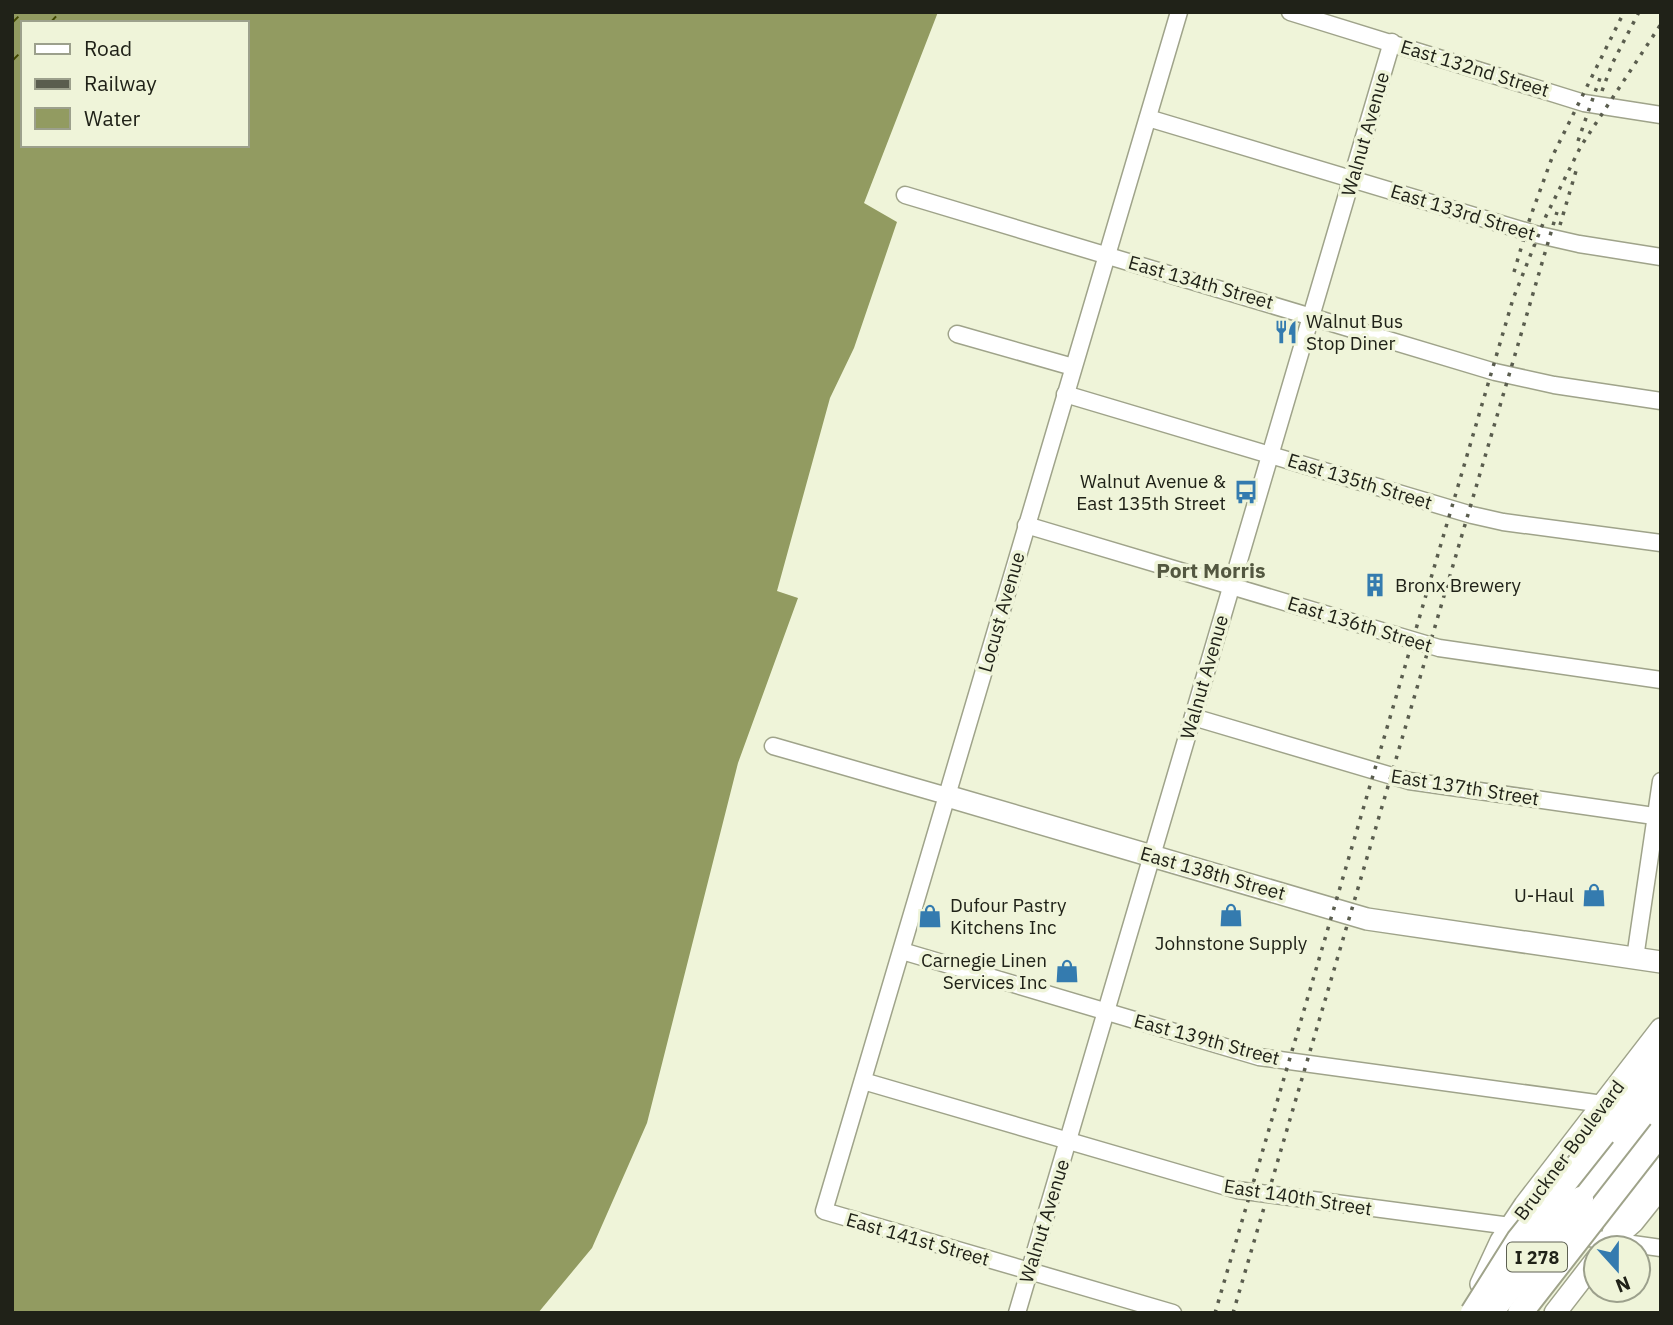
<svg xmlns="http://www.w3.org/2000/svg" width="1673" height="1325" viewBox="0 0 1673 1325" font-family="'IBM Plex Sans',sans-serif">
  <rect width="100%" height="100%" fill="#eff4d9"/>
  <!-- water -->
  <path fill="#929b61" fill-rule="evenodd" d="M12,12h926l-74,191 33,19 -43,126 -24,50 -53,193 21,7 -60,165 -91,360 -55,125 -54,65h-526zM23,23h224v122h-224z"/>
  <g fill="none" stroke-linecap="round" stroke-linejoin="round">
    <!-- ferry -->
    <g stroke="#414700" stroke-width="2" stroke-dasharray="9 7" stroke-linecap="butt">
      <path d="M12,23l11,-11"/>
      <path d="M50,23l10,-11"/>
      <path d="M12,61l11,-11"/>
    </g>
    <!-- minor casing -->
    <g stroke="#9fa38a" stroke-width="19">
      <g id="minor">
        <path d="M1290,12l294,91 77,12"/>
        <path d="M1148,118l387,116 44,10 82,13"/>
        <path d="M905,195l590,177 59,13 107,16"/>
        <path d="M957,334l116,33"/>
        <path d="M1065,394l407,121 31,7 158,21"/>
        <path d="M1026,525l413,123 222,32"/>
        <path d="M1193,717l216,64 252,36"/>
        <path d="M773,746l174,50"/>
        <path d="M902,951l357,106 344,47"/>
        <path d="M1635,958l26,-177"/>
        <path d="M863,1081l374,109 281,37"/>
        <path d="M1575,1236l86,12"/>
        <path d="M1017,1313l375,-1271"/>
        <path d="M1173,1313l-349,-102 355,-1199"/>
      </g>
    </g>
    <!-- major casing -->
    <g stroke="#9fa38a" stroke-width="24">
      <g id="major">
        <path d="M947,796l420,123 294,43"/>
        <path d="M1620,1163l41,-52"/>
        <path d="M1611,1240l7,-24 43,-53"/>
        <path d="M1610,1242l23,-20 28,-35"/>
        <path d="M1481,1284l20,-43 24,-36 136,-176"/>
        <path d="M1555,1313l41,-53"/>
      </g>
    </g>
    <!-- highway casing -->
    <g stroke="#9fa38a" stroke-width="28">
      <g id="highway">
        <path d="M1603,1134l58,-77"/>
        <path d="M1581,1199l80,-112"/>
      </g>
    </g>
    <!-- minor -->
    <use href="#minor" stroke="#fff" stroke-width="16"/>
    <!-- major -->
    <use href="#major" stroke="#fff" stroke-width="21"/>
    <!-- highway -->
    <use href="#highway" stroke="#fff" stroke-width="24"/>
    <!-- rail -->
    <g stroke="#5a5d4e" stroke-width="3.5" stroke-dasharray="3.5 7" stroke-linecap="butt">
      <path d="M1602,91l10,-27 27,-52"/>
      <path d="M1578,141l22,-63"/>
      <path d="M1560,225l16,-54"/>
      <path d="M1514,272l16,-54 23,-63 71,-143"/>
      <path d="M1215,1313l298,-1014 33,-83 35,-70 80,-122"/>
      <path d="M1233,1313l324,-1101"/>
    </g>
    <!-- highway-bridge casing -->
    <g stroke="#9fa38a" stroke-width="28" stroke-linecap="butt">
      <g id="highway-bridge">
        <path d="M1473,1313l46,-73 84,-106"/>
        <path d="M1490,1313l91,-114"/>
        <path d="M1520,1313l141,-181"/>
      </g>
    </g>
    <!-- highway-bridge -->
    <use href="#highway-bridge" stroke="#fff" stroke-width="24"/>
  </g>
  <!-- icons -->
  <defs>
    <g id="restaurant-bare" transform="scale(1.89)"><path d="M-5-6h1v4h1v-4h1v4h1v-4h1v5L-1.5 .5V6h-2V.5L-5-1ZM5-6V6H3V1.5H1.5Q1.5-4 5-6Z" fill="#347baf" stroke="#eff4d9" stroke-width="2.5" paint-order="stroke"/></g>
    <g id="bus-bare" transform="scale(1.89)"><path d="M-5-6H5V4H4V6H2V4H-2V6H-4V4H-5ZM-3.5-4V0h7V-4ZM-3.5 1.2v1.5H-2V1.2ZM2 1.2v1.5H3.5V1.2Z" fill="#347baf" stroke="#eff4d9" stroke-width="2.5" paint-order="stroke"/></g>
    <g id="building-bare" transform="scale(1.89)"><path d="M-4-6H4V6H1V3H-1V6H-4ZM-2.5-4.3h1.7v1.8h-1.7ZM.8-4.3h1.7v1.8H.8ZM-2.5-1h1.7V.8h-1.7ZM.8-1h1.7V.8H.8Z" fill="#347baf" stroke="#eff4d9" stroke-width="2.5" paint-order="stroke"/></g>
    <g id="shop-bare" transform="scale(1.89)"><path d="M-5-2.5h2.3a2.7 3.5 0 0 1 5.4 0H5L5.5 6h-11ZM-1.5-2.5h3a1.5 2.3 0 0 0-3 0Z" fill="#347baf" stroke="#eff4d9" stroke-width="2.5" paint-order="stroke"/></g>
  </defs>
  <g fill-rule="evenodd">
    <use href="#restaurant-bare" x="1286" y="332"/>
    <use href="#bus-bare" x="1246" y="492"/>
    <use href="#building-bare" x="1375" y="585"/>
    <use href="#shop-bare" x="1594" y="895"/>
    <use href="#shop-bare" x="1231" y="915"/>
    <use href="#shop-bare" x="930" y="916"/>
    <use href="#shop-bare" x="1067" y="971"/>
  </g>
  <g text-anchor="middle" dominant-baseline="central" stroke-width="7" stroke-linejoin="round" paint-order="stroke">
    <!-- shield labels -->
    <rect fill="#eff4d9" stroke="#5e6152" stroke-width="2" x="1507" y="1242.5" width="60" height="29" rx="5"/>
    <g font-size="18" font-weight="bold" fill="#202218">
      <text x="1537" y="1257">I 278</text>
    </g>
    <!-- street labels -->
    <g font-size="19" fill="#202218" stroke="#eff4d9">
      <text transform="translate(1475 68) rotate(17)">East 132nd Street</text>
      <text transform="translate(1365 134) rotate(-74)">Walnut Avenue</text>
      <text transform="translate(1463 212) rotate(17)">East 133rd Street</text>
      <text transform="translate(1201 282) rotate(16)">East 134th Street</text>
      <text transform="translate(1360 481) rotate(17)">East 135th Street</text>
      <text transform="translate(1001 612) rotate(-74)">Locust Avenue</text>
      <text transform="translate(1360 624) rotate(17)">East 136th Street</text>
      <text transform="translate(1204 677) rotate(-74)">Walnut Avenue</text>
      <text transform="translate(1465 787) rotate(9)">East 137th Street</text>
      <text transform="translate(1213 873) rotate(16)">East 138th Street</text>
      <text transform="translate(1207 1039) rotate(15)">East 139th Street</text>
      <text transform="translate(1569 1150) rotate(-53)">Bruckner Boulevard</text>
      <text transform="translate(1298 1197) rotate(9)">East 140th Street</text>
      <text transform="translate(1044 1221) rotate(-73)">Walnut Avenue</text>
      <text transform="translate(918 1239) rotate(16)">East 141st Street</text>
    </g>
    <!-- poi labels -->
    <g font-size="19" fill="#202218" stroke="#eff4d9" text-anchor="start">
      <text x="1306" y="321">Walnut Bus<tspan x="1306" dy="22">Stop Diner</tspan></text>
      <text x="1226" y="481" text-anchor="end">Walnut Avenue &amp;<tspan x="1226" dy="22">East 135th Street</tspan></text>
      <text x="1395" y="585">Bronx Brewery</text>
      <text x="1574" y="895" text-anchor="end">U-Haul</text>
      <text x="950" y="905">Dufour Pastry<tspan x="950" dy="22">Kitchens Inc</tspan></text>
      <text x="1231" y="943" text-anchor="middle">Johnstone Supply</text>
      <text x="1047" y="960" text-anchor="end">Carnegie Linen<tspan x="1047" dy="22">Services Inc</tspan></text>
    </g>
    <!-- neighbourhood labels -->
    <g font-size="21" font-weight="bold" fill="#535740" stroke="#eff4d9">
      <text x="1211" y="570">Port Morris</text>
    </g>
  </g>
  <!-- border -->
  <rect width="1673" height="1325" fill="none" stroke="#202218" stroke-width="28"/>
  <!-- legend -->
  <rect x="21" y="21" width="228" height="126" fill="#eff4d9" stroke="#9ca08c" stroke-width="2"/>
  <rect x="35" y="44" width="35" height="10" fill="#ffffff" stroke="#9ca08c" stroke-width="2"/>
  <text x="84" y="56" font-size="21" fill="#202218">Road</text>
  <rect x="35" y="79" width="35" height="10" fill="#5a5d4e" stroke="#9ca08c" stroke-width="2"/>
  <text x="84" y="91" font-size="21" fill="#202218">Railway</text>
  <rect x="35" y="108" width="35" height="21" fill="#929b61" stroke="#9ca08c" stroke-width="2"/>
  <text x="84" y="126" font-size="21" fill="#202218">Water</text>
  <!-- north arrow -->
  <g transform="translate(1617 1269) rotate(159)"><circle r="33" fill="#eff4d9" stroke="#9ca08c" stroke-width="2"/>
  <path d="M0-5L12 26L0 18L-12 26Z" fill="#347baf"/>
  <text y="-10" font-size="19" font-weight="bold" text-anchor="middle" fill="#202218">N</text>
  </g>
</svg>
